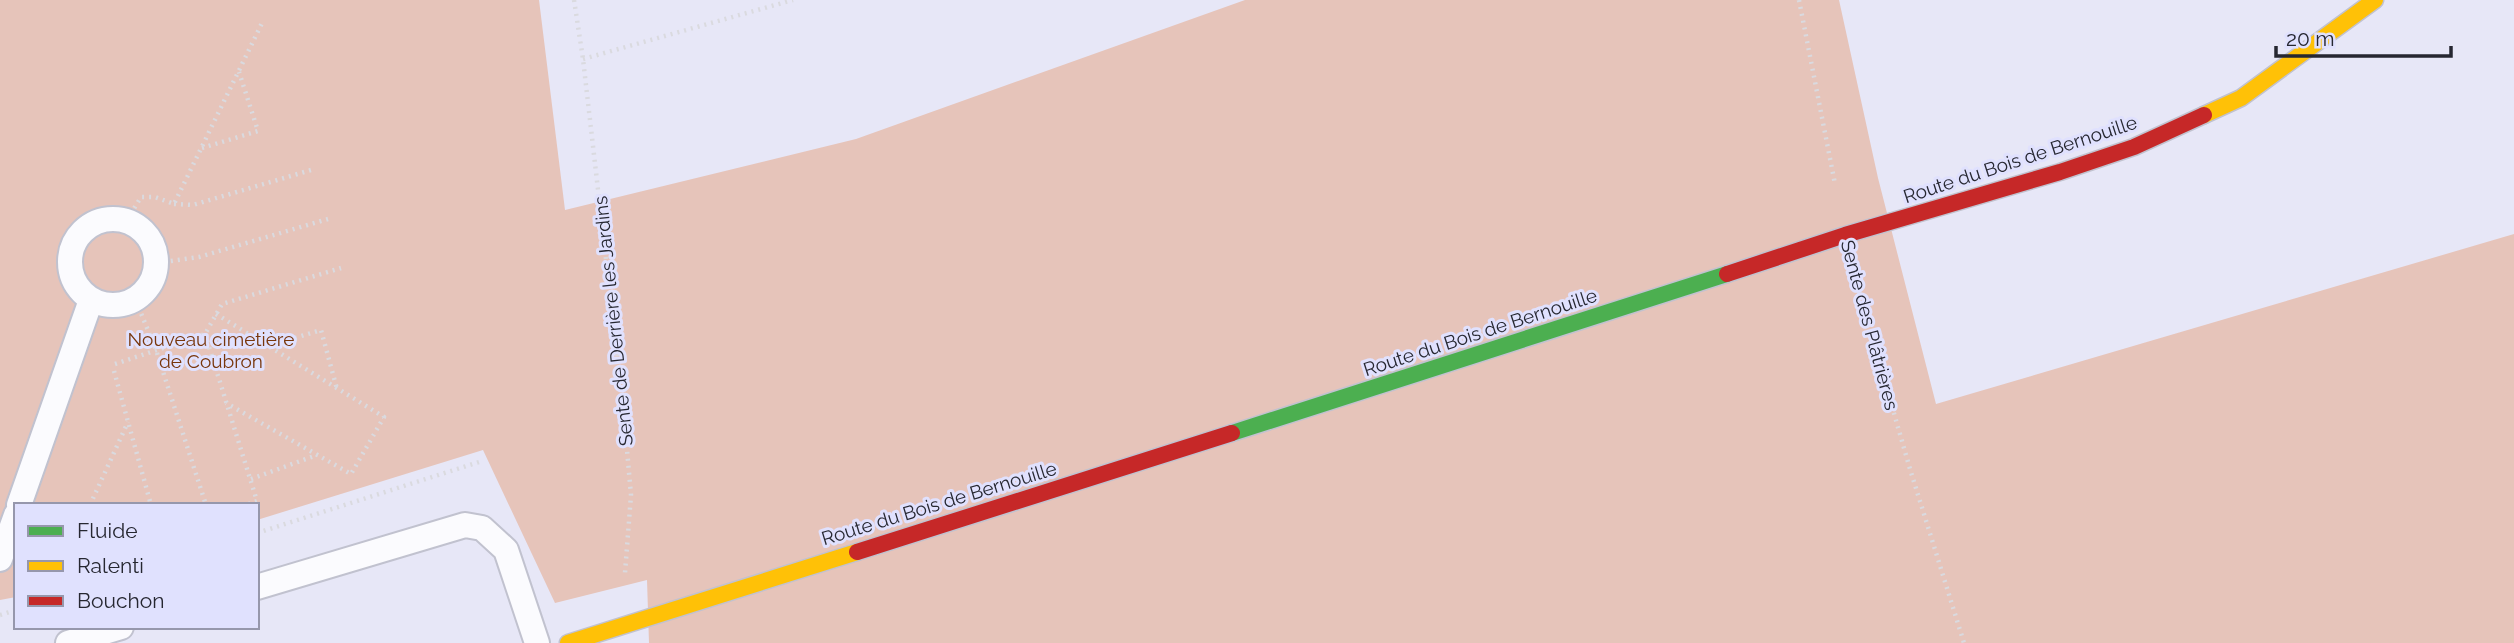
<svg xmlns="http://www.w3.org/2000/svg" width="2514" height="643" viewBox="0 0 2514 643" font-family="Raleway,sans-serif">
  <rect width="100%" height="100%" fill="#e7e7f7"/>
  <!-- green -->
  <path fill="#e6c4ba" d="M0,0h539l26,210 291,-71 389,-139h594l39,178 58,226 578,-170v409h-1865l-2,-63 -92,23 -72,-153 -226,70v-15h-241v92l-16,3z"/>
  <g fill="none" stroke-linecap="round" stroke-linejoin="round">
    <!-- lane casing -->
    <g stroke="#c1c2cf" stroke-width="28">
      <g id="lane">
        <circle cx="113" cy="262" r="43"/>
        <path d="M19,505l72,-205"/>
        <path d="M0,559l16,-44"/>
        <path d="M257,587l208,-62 17,3 24,22 31,93"/>
        <path d="M68,643l53,-16"/>
      </g>
    </g>
    <!-- fast casing -->
    <g stroke="#c1c2cf" stroke-width="19">
      <path id="fast" d="M1232,433l495,-159"/>
    </g>
    <!-- slow casing -->
    <g stroke="#c1c2cf" stroke-width="19">
      <g id="slow">
        <path d="M2204,115l37,-17 134,-98"/>
        <path d="M568,643l289,-91"/>
      </g>
    </g>
    <!-- jam casing -->
    <g stroke="#c1c2cf" stroke-width="19">
      <g id="jam">
        <path d="M1727,274l118,-39 215,-63 74,-25 70,-32"/>
        <path d="M857,552l375,-119"/>
      </g>
    </g>
    <!-- path -->
    <g stroke="#dadadf" stroke-width="4.5" stroke-dasharray="2 5" stroke-linecap="butt">
      <path d="M574,0l9,59 41,357 7,79 -6,78"/>
      <path d="M1799,0l36,184"/>
      <path d="M583,59l210,-59"/>
      <path d="M202,148l56,-17 -19,-59"/>
      <path d="M174,204l19,1 118,-35"/>
      <path d="M127,220l14,-23h14l19,7 89,-183"/>
      <path d="M157,263l42,-6 129,-38"/>
      <path d="M1857,285l53,184 54,174"/>
      <path d="M136,301l20,49 50,155"/>
      <path d="M216,314l168,103 -33,57 -125,-71"/>
      <path d="M205,334l52,167 -11,4"/>
      <path d="M268,346l53,-16 16,59"/>
      <path d="M115,364l90,-30 17,-30 119,-36"/>
      <path d="M114,371l37,134"/>
      <path d="M251,479l66,-24"/>
      <path d="M90,505l38,-83"/>
      <path d="M257,533l222,-71"/>
      <path d="M0,615l16,-5"/>
    </g>
    <!-- lane -->
    <use href="#lane" stroke="#fbfbfe" stroke-width="24"/>
    <!-- fast -->
    <use href="#fast" stroke="#4caf50" stroke-width="16"/>
    <!-- slow -->
    <use href="#slow" stroke="#ffc107" stroke-width="16"/>
    <!-- jam -->
    <use href="#jam" stroke="#c62828" stroke-width="16"/>
  </g>
  <g text-anchor="middle" dominant-baseline="central" stroke-width="6" stroke-linejoin="round" paint-order="stroke">
    <!-- street labels -->
    <g font-size="19" fill="#262731" stroke="#e0e1fe">
      <text transform="translate(2020 159) rotate(-18)">Route du Bois de Bernouille</text>
      <text transform="translate(613 321) rotate(-96)">Sente de Derrière les Jardins</text>
      <text transform="translate(1870 325) rotate(75)">Sente des Plâtrières</text>
      <text transform="translate(1480 332) rotate(-18)">Route du Bois de Bernouille</text>
      <text transform="translate(939 503) rotate(-17)">Route du Bois de Bernouille</text>
    </g>
    <!-- park labels -->
    <g font-size="19" fill="#78360c" stroke="#e0e1fe">
      <text x="211" y="339">Nouveau cimetière<tspan x="211" dy="22">de Coubron</tspan></text>
    </g>
  </g>
  <!-- legend -->
  <rect x="14" y="503" width="245" height="126" fill="#e0e1fe" stroke="#9697ac" stroke-width="2"/>
  <rect x="28" y="526" width="35" height="10" fill="#4caf50" stroke="#9697ac" stroke-width="2"/>
  <text x="77" y="538" font-size="21" fill="#262731">Fluide</text>
  <rect x="28" y="561" width="35" height="10" fill="#ffc107" stroke="#9697ac" stroke-width="2"/>
  <text x="77" y="573" font-size="21" fill="#262731">Ralenti</text>
  <rect x="28" y="596" width="35" height="10" fill="#c62828" stroke="#9697ac" stroke-width="2"/>
  <text x="77" y="608" font-size="21" fill="#262731">Bouchon</text>
  <!-- scale -->
  <path d="M2276 46v10h175v-10" fill="none" stroke="#262731" stroke-width="3.5"/>
  <text x="2286" y="46" font-size="21" fill="#262731" stroke="#e0e1fe" stroke-width="5" paint-order="stroke">20 m</text>
</svg>
